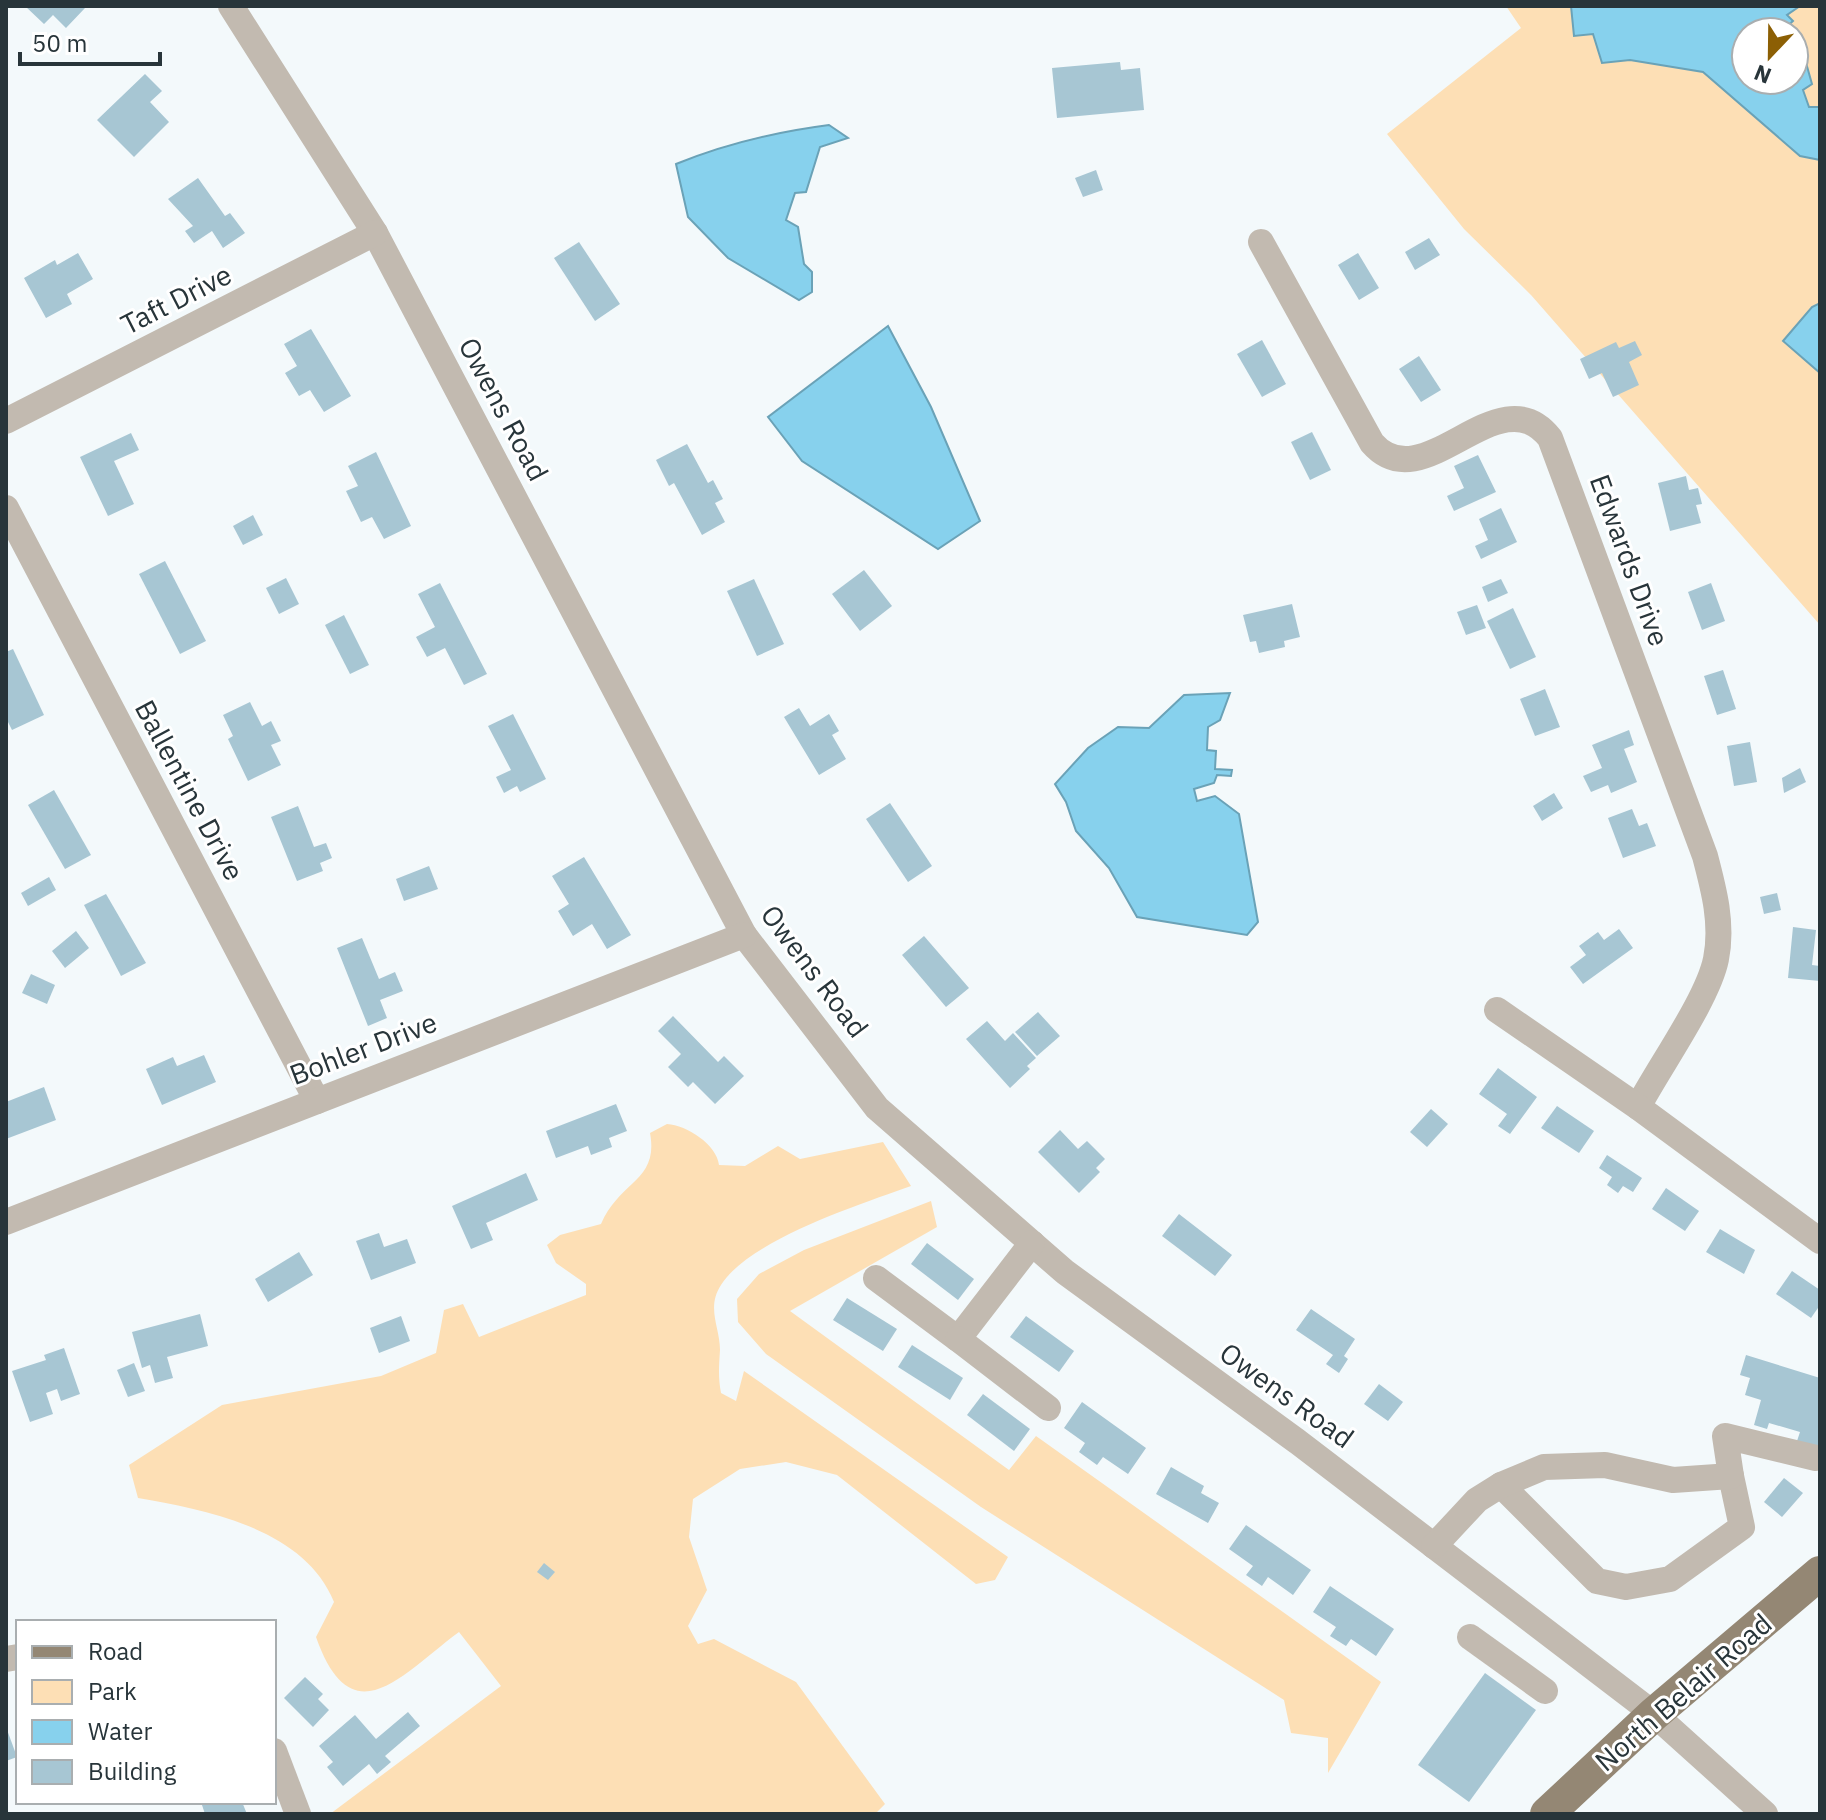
<svg xmlns="http://www.w3.org/2000/svg" width="1826" height="1820" viewBox="0 0 1826 1820" font-family="'IBM Plex Sans',sans-serif">
  <rect width="100%" height="100%" fill="#f3f9fb"/>
  <!-- green -->
  <g fill="#fddfb5" fill-rule="evenodd">
    <path d="M1506,6h314v619l-289,-330 -67,-66 -77,-95 134,-106zM1746,32h48v48h-48z"/>
    <path d="M667,1124c20,1 50,21 52,41l26,1 33,-20 22,13 83,-17 28,44c-50,18 -162,54 -190,99 -15,23 -1,42 -1,65 -1,16 -2,27 1,43l15,8 8,-30 264,186 -13,23 -19,4 -139,-109 -51,-13 -46,7 -47,30 -4,38 18,53 -19,36 10,18 16,-5 82,43 89,122 -10,10h-545l171,-128 -42,-54c-57,42 -107,107 -143,5l18,-35c-29,-73 -127,-92 -196,-104l-9,-33 93,-60 159,-29 55,-23 8,-43 19,-6 16,33 107,-42v-11l-30,-21 -9,-18 13,-10 41,-11c19,-44 58,-43 49,-91z"/>
    <path d="M931,1201l6,26 -147,84 219,159 27,-34 345,246 -53,91v-35l-37,-5 -7,-33 -303,-193 -215,-153 -28,-32 -1,-23 22,-25 45,-24z"/>
  </g>
  <!-- water -->
  <g fill="#87d1ed" stroke="#6aa2b7" stroke-width="2">
    <path d="M1571,6h229l-13,9 6,6 -12,11h-35v48h48v-41l5,-1 13,46 -9,6 6,17h11v53l-20,-4 -97,-84 -73,-12 -28,3 -9,-29 -19,2z"/>
    <path d="M829,125l19,13 -28,9 -14,45 -11,1 -9,27 12,7 6,37 8,8v20l-13,8 -71,-42 -40,-41 -12,-53c51,-21 99,-32 153,-39z"/>
    <path d="M1820,303v70l-37,-32 29,-34z"/>
    <path d="M888,326l43,81 49,114 -42,28 -136,-88 -34,-44z"/>
    <path d="M1230,693l-10,27 -12,7 -1,23 9,1 -1,18 17,1 -1,6 -14,-1 -3,8 -20,6 3,12 18,-5 24,18 19,108 -11,13 -110,-18 -28,-49 -33,-37 -10,-29 -11,-18 33,-36 30,-21 31,1 35,-33z"/>
  </g>
  <!-- building -->
  <g fill="#a7c6d3">
    <path d="M25,6h58l2,2 -19,20 -13,-13 -9,9z"/>
    <path d="M1120,62l1,8 19,-2 4,42 -87,8 -5,-50z"/>
    <path d="M145,74l17,17 -12,11 19,20 -35,35 -37,-37z"/>
    <path d="M1096,170l7,20 -20,7 -8,-19z"/>
    <path d="M198,178l27,38 5,-3 15,20 -22,15 -11,-17 -18,12 -9,-12 8,-5 -25,-27z"/>
    <path d="M1429,238l11,17 -25,15 -10,-18z"/>
    <path d="M579,242l41,62 -25,17 -41,-63z"/>
    <path d="M78,253l15,26 -26,15 5,10 -26,14 -22,-40 31,-18 2,5z"/>
    <path d="M1358,253l21,35 -20,12 -21,-35z"/>
    <path d="M311,329l40,67 -27,16 -14,-22 -11,6 -14,-23 12,-7 -13,-22z"/>
    <path d="M1262,340l24,44 -24,13 -25,-43z"/>
    <path d="M1635,341l7,14 -13,7 10,23 -26,12 -11,-24 -13,6 -9,-20 36,-17 3,6z"/>
    <path d="M1419,356l22,34 -20,12 -22,-33z"/>
    <path d="M1312,432l19,38 -21,10 -19,-38z"/>
    <path d="M131,433l8,17 -25,11 20,43 -26,12 -28,-59z"/>
    <path d="M687,444l21,39 5,-3 10,19 -8,4 10,19 -23,13 -28,-52 -5,3 -13,-26z"/>
    <path d="M376,452l35,74 -27,13 -12,-22 -11,5 -15,-31 12,-5 -10,-20z"/>
    <path d="M1478,455l18,37 -42,19 -7,-15 17,-8 -10,-22z"/>
    <path d="M1686,476l3,14 9,-2 4,16 -6,1 5,18 -31,8 -12,-48z"/>
    <path d="M1501,508l16,34 -36,17 -6,-13 13,-6 -9,-21z"/>
    <path d="M253,515l10,20 -20,10 -10,-19z"/>
    <path d="M165,561l41,80 -26,13 -41,-80z"/>
    <path d="M864,570l28,36 -32,25 -28,-37z"/>
    <path d="M286,578l13,26 -20,10 -13,-26z"/>
    <path d="M754,579l30,65 -27,12 -30,-65z"/>
    <path d="M1501,579l7,14 -20,9 -6,-15z"/>
    <path d="M440,583l47,91 -23,11 -19,-37 -18,9 -11,-20 19,-10 -17,-33z"/>
    <path d="M1711,583l14,38 -23,9 -14,-38z"/>
    <path d="M1292,604l8,33 -16,4 1,6 -26,6 -3,-12 -6,1 -7,-27z"/>
    <path d="M1477,605l9,23 -20,7 -9,-23z"/>
    <path d="M1513,608l23,49 -26,12 -23,-48z"/>
    <path d="M344,615l25,50 -19,9 -25,-49z"/>
    <path d="M13,649l31,66 -32,15 -6,-12v-66z"/>
    <path d="M1723,670l13,39 -19,6 -13,-39z"/>
    <path d="M1545,689l15,38 -25,9 -15,-37z"/>
    <path d="M250,702l12,24 9,-5 10,20 -10,4 10,20 -33,16 -20,-42 5,-3 -10,-21z"/>
    <path d="M799,708l11,18 19,-12 10,17 -7,4 14,24 -27,16 -35,-58z"/>
    <path d="M513,714l33,65 -26,13 -3,-6 -13,7 -8,-16 15,-7 -23,-44z"/>
    <path d="M1629,730l5,15 -10,4 13,33 -26,11 -3,-8 -17,7 -8,-16 19,-8 -10,-23z"/>
    <path d="M1750,742l7,40 -23,4 -7,-40z"/>
    <path d="M1800,768l6,14 -22,11 -2,-15z"/>
    <path d="M54,790l37,65 -26,14 -37,-64z"/>
    <path d="M1554,793l9,15 -21,13 -9,-15z"/>
    <path d="M890,803l42,63 -24,16 -42,-63z"/>
    <path d="M298,806l16,41 12,-4 6,15 -12,5 3,8 -26,10 -26,-64z"/>
    <path d="M1632,809l7,17 8,-3 9,23 -33,12 -15,-40z"/>
    <path d="M584,857l47,78 -24,14 -15,-25 -19,12 -15,-25 11,-7 -17,-28z"/>
    <path d="M429,866l9,23 -34,12 -8,-22z"/>
    <path d="M49,877l7,13 -28,16 -7,-13z"/>
    <path d="M1777,893l4,17 -17,4 -4,-17z"/>
    <path d="M106,894l40,69 -25,13 -37,-71z"/>
    <path d="M1793,927l23,3 -4,35 8,1v15l-32,-3z"/>
    <path d="M1619,929l14,19 -50,36 -13,-17 16,-12 -7,-9 19,-14 6,8z"/>
    <path d="M76,931l13,17 -24,20 -13,-17z"/>
    <path d="M924,936l45,52 -23,19 -44,-52z"/>
    <path d="M362,938l17,41 16,-7 8,19 -23,9 7,18 -19,8 -31,-78z"/>
    <path d="M31,974l24,11 -8,19 -25,-11z"/>
    <path d="M1038,1012l22,24 -23,20 -22,-24z"/>
    <path d="M673,1016l45,46 6,-6 20,20 -29,28 -22,-22 -5,5 -20,-20 13,-13 -23,-23z"/>
    <path d="M987,1021l18,20 8,-8 23,25 -9,8 3,3 -20,19 -44,-49z"/>
    <path d="M204,1055l12,27 -54,23 -16,-36 27,-12 4,9z"/>
    <path d="M1498,1068l39,29 -27,37 -12,-8 9,-12 -28,-20z"/>
    <path d="M44,1087l12,33 -50,19v-37z"/>
    <path d="M616,1104l11,27 -18,7 3,9 -21,8 -3,-9 -32,12 -10,-27z"/>
    <path d="M1557,1106l37,25 -15,22 -38,-25z"/>
    <path d="M1431,1109l17,15 -21,23 -17,-15z"/>
    <path d="M1060,1130l18,19 9,-8 18,18 -9,9 4,4 -21,21 -41,-41z"/>
    <path d="M1607,1155l35,23 -9,14 -10,-6 -5,7 -11,-8 5,-8 -13,-9z"/>
    <path d="M526,1173l12,27 -52,23 7,17 -22,9 -19,-43z"/>
    <path d="M1666,1188l33,23 -14,20 -33,-22z"/>
    <path d="M1179,1214l53,41 -17,21 -53,-40z"/>
    <path d="M1720,1229l35,21 -11,24 -38,-22z"/>
    <path d="M379,1233l5,14 23,-8 9,24 -45,17 -15,-39z"/>
    <path d="M927,1243l47,36 -16,21 -47,-36z"/>
    <path d="M299,1252l14,23 -45,27 -13,-23z"/>
    <path d="M1792,1271l28,19v15l-9,13 -35,-24z"/>
    <path d="M847,1298l50,31 -14,22 -50,-31z"/>
    <path d="M1311,1309l44,30 -11,17 4,3 -9,14 -13,-9 7,-9 -37,-25z"/>
    <path d="M200,1314l8,32 -41,11 6,21 -18,5 -5,-18 -8,3 -10,-36z"/>
    <path d="M401,1316l9,25 -31,12 -9,-25z"/>
    <path d="M1026,1316l48,35 -15,21 -49,-35z"/>
    <path d="M912,1345l51,33 -13,22 -52,-33z"/>
    <path d="M64,1348l16,46 -19,7 -4,-12 -11,4 7,21 -23,8 -18,-51 34,-11 -2,-5z"/>
    <path d="M1746,1355l74,23v70l-23,-7 3,-9 -31,-9 -2,6 -13,-4 7,-25 -16,-5 5,-17 -10,-3z"/>
    <path d="M134,1363l11,28 -17,6 -11,-27z"/>
    <path d="M1379,1384l24,18 -15,19 -24,-17z"/>
    <path d="M983,1394l47,35 -16,22 -47,-36z"/>
    <path d="M1082,1402l64,46 -18,26 -25,-17 -6,8 -18,-13 6,-9 -21,-15z"/>
    <path d="M1171,1467l33,19 -3,7 18,10 -11,20 -52,-29z"/>
    <path d="M1784,1478l19,15 -21,24 -18,-15z"/>
    <path d="M1246,1525l65,45 -18,25 -25,-18 -6,9 -16,-11 7,-9 -24,-17z"/>
    <path d="M544,1563l11,9 -7,8 -11,-8z"/>
    <path d="M1330,1586l64,43 -18,27 -25,-17 -5,7 -16,-10 6,-9 -23,-15z"/>
    <path d="M1485,1673l51,37 -67,92 -51,-37z"/>
    <path d="M305,1677l18,17 -5,5 11,11 -16,17 -29,-29z"/>
    <path d="M408,1712l12,14 -35,30 6,6 -14,12 -8,-10 -26,22 -16,-19 6,-5 -14,-16 36,-31 21,24z"/>
    <path d="M6,1727l11,30 -11,4z"/>
    <path d="M201,1802h41l5,12h-42z"/>
  </g>
  <g fill="none" stroke-linecap="round" stroke-linejoin="round">
    <!-- minor -->
    <g stroke="#c2bab0" stroke-width="26">
      <path d="M231,6l144,227 369,702 133,173 188,164 233,170 356,272 111,100"/>
      <path d="M1261,242l111,201c52,60 126,-71 178,-5l155,418c9,34 18,68 11,103 -8,40 -57,108 -78,148"/>
      <path d="M6,421l369,-188"/>
      <path d="M6,508l311,593"/>
      <path d="M1497,1010l141,97 182,134"/>
      <path d="M6,1222l738,-287"/>
      <path d="M876,1278l82,61 74,-96"/>
      <path d="M958,1339l90,69"/>
      <path d="M1501,1485l96,96 29,6 44,-8 72,-52 -11,-51"/>
      <path d="M1434,1546l43,-46 24,-15 43,-18 61,-2 68,15 58,-4 -6,-40 91,22"/>
      <path d="M1470,1637l75,54"/>
      <path d="M6,1659l12,-2"/>
      <path d="M274,1751l24,63"/>
    </g>
    <!-- major -->
    <path stroke="#948774" stroke-width="34" d="M1547,1814l107,-100 166,-141"/>
  </g>
  <g text-anchor="middle" dominant-baseline="central" stroke-width="6" stroke-linejoin="round" paint-order="stroke">
    <!-- street labels -->
    <g font-size="28" fill="#28353a" stroke="#fff">
      <text transform="translate(176 299) rotate(-27)">Taft Drive</text>
      <text transform="translate(504 409) rotate(62)">Owens Road</text>
      <text transform="translate(1630 560) rotate(70)">Edwards Drive</text>
      <text transform="translate(190 790) rotate(62)">Ballentine Drive</text>
      <text transform="translate(815 971) rotate(53)">Owens Road</text>
      <text transform="translate(363 1048) rotate(-21)">Bohler Drive</text>
      <text transform="translate(1287 1395) rotate(36)">Owens Road</text>
      <text transform="translate(1683 1692) rotate(-41)">North Belair Road</text>
    </g>
  </g>
  <!-- border -->
  <rect width="1826" height="1820" fill="none" stroke="#28353a" stroke-width="16"/>
  <!-- legend -->
  <rect x="16" y="1620" width="260" height="184" fill="#ffffff" stroke="#a9aeb0" stroke-width="2"/>
  <rect x="32" y="1646" width="40" height="12" fill="#948774" stroke="#a9aeb0" stroke-width="2"/>
  <text x="88" y="1660" font-size="24" fill="#28353a">Road</text>
  <rect x="32" y="1680" width="40" height="24" fill="#fddfb5" stroke="#a9aeb0" stroke-width="2"/>
  <text x="88" y="1700" font-size="24" fill="#28353a">Park</text>
  <rect x="32" y="1720" width="40" height="24" fill="#87d1ed" stroke="#a9aeb0" stroke-width="2"/>
  <text x="88" y="1740" font-size="24" fill="#28353a">Water</text>
  <rect x="32" y="1760" width="40" height="24" fill="#a7c6d3" stroke="#a9aeb0" stroke-width="2"/>
  <text x="88" y="1780" font-size="24" fill="#28353a">Building</text>
  <!-- north arrow -->
  <g transform="translate(1770 56) rotate(202)"><circle r="38" fill="#ffffff" stroke="#a9aeb0" stroke-width="2"/>
  <path d="M0-6L14 30L0 20L-14 30Z" fill="#8c5f04"/>
  <text y="-12" font-size="22" font-weight="bold" text-anchor="middle" fill="#28353a">N</text>
  </g>
  <!-- scale -->
  <path d="M20 52v12h140v-12" fill="none" stroke="#28353a" stroke-width="4"/>
  <text x="32" y="52" font-size="24" fill="#28353a" stroke="#ffffff" stroke-width="6" paint-order="stroke">50 m</text>
</svg>
